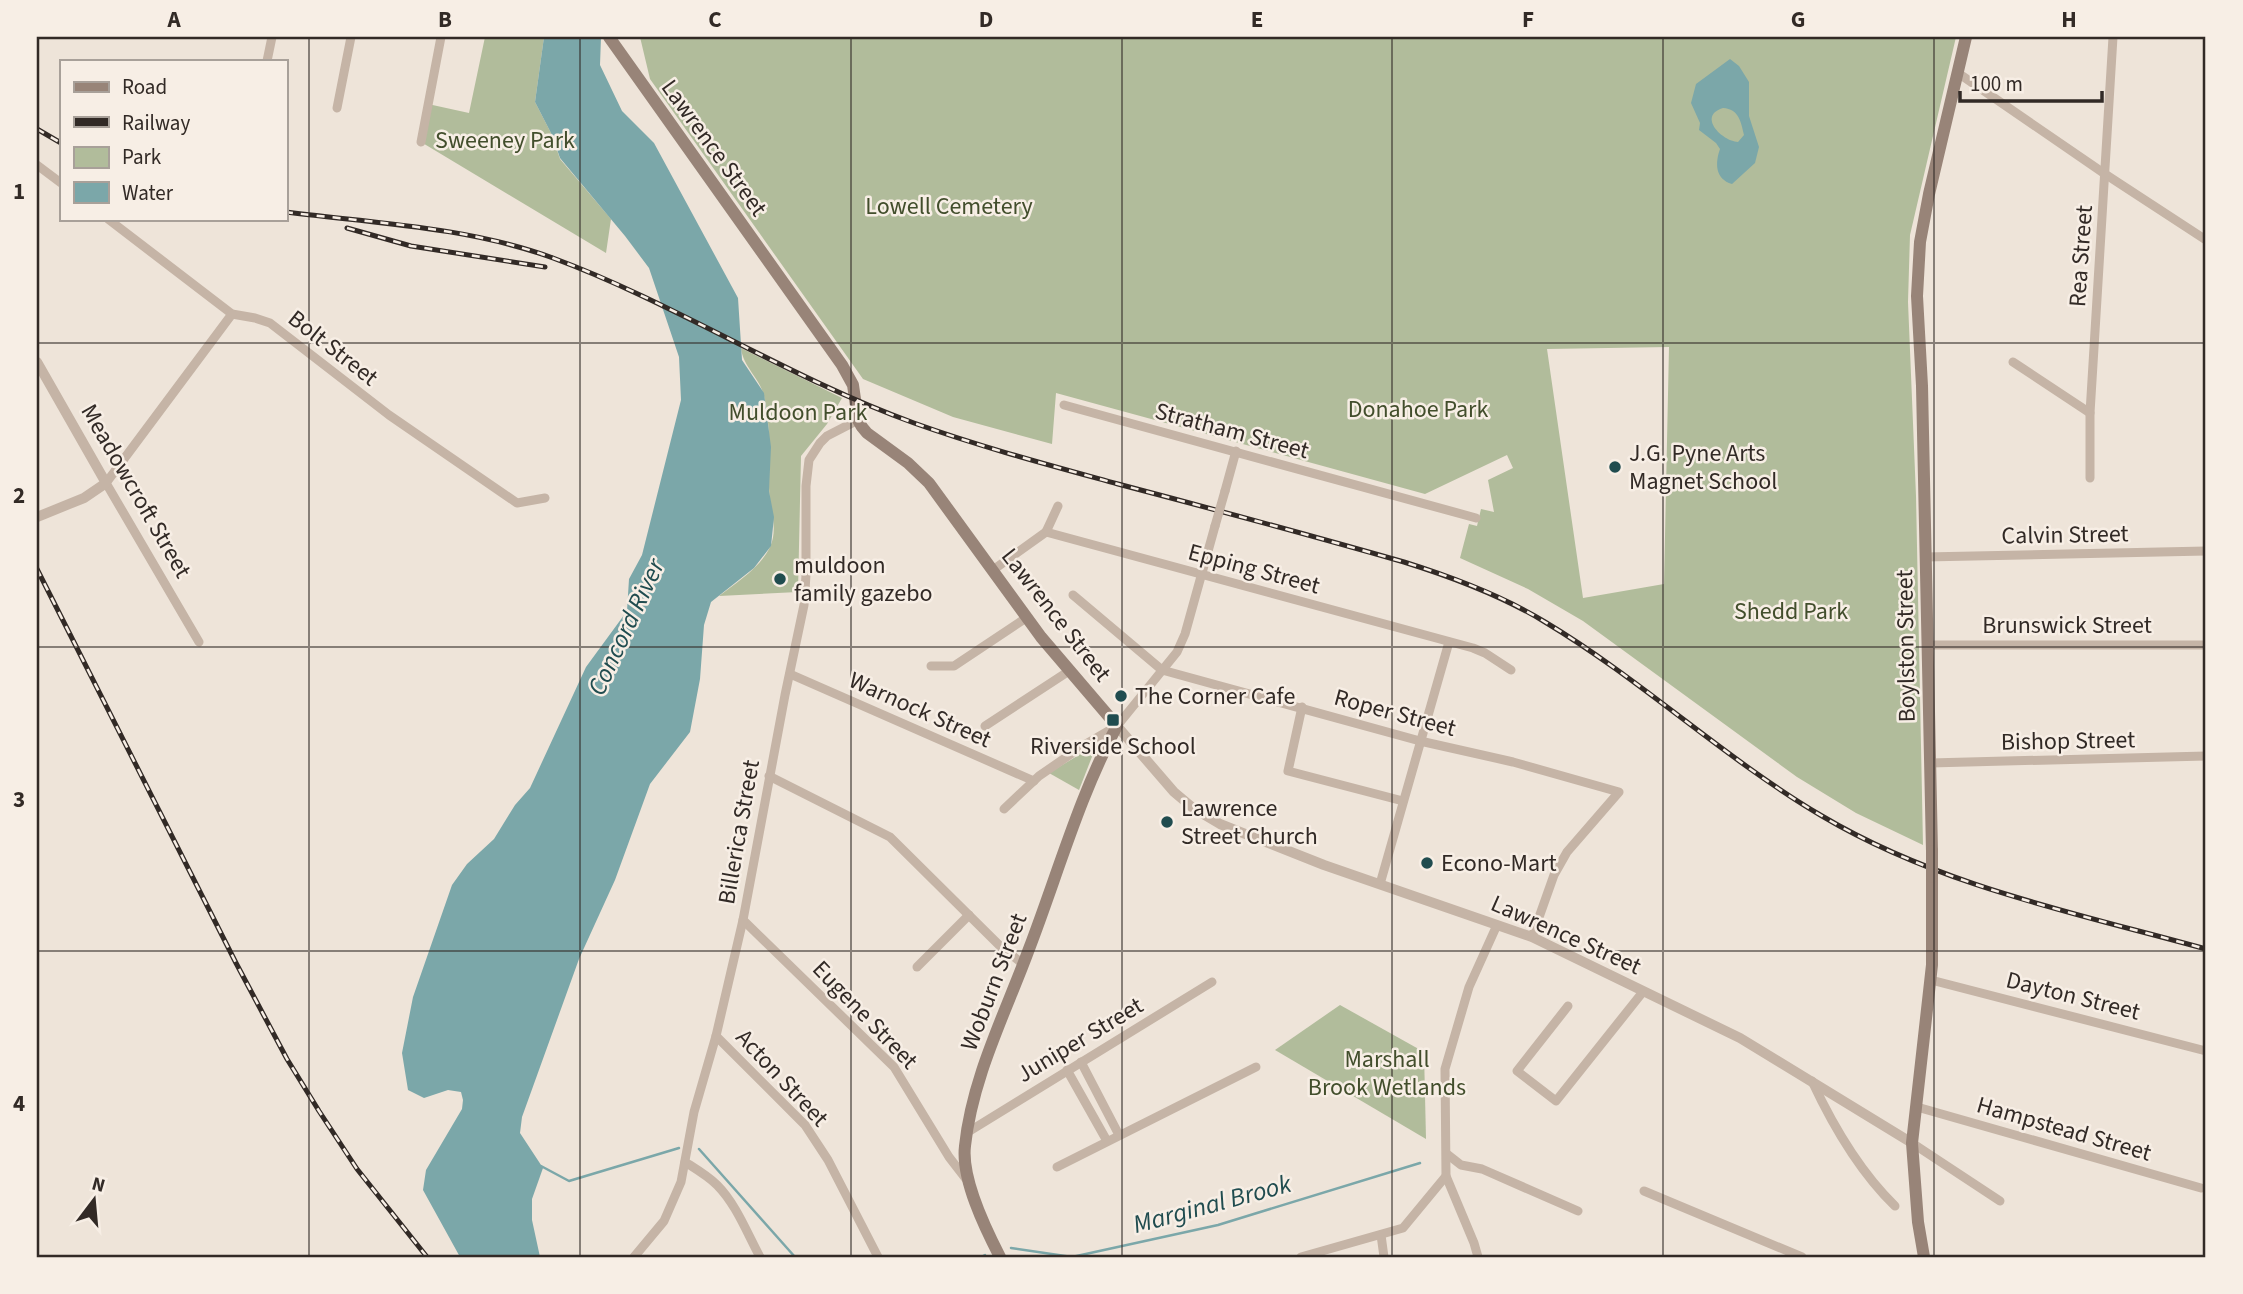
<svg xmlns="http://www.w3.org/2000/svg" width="2243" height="1294" viewBox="0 0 2243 1294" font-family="'Source Sans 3',sans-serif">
  <rect width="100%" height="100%" fill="#eee4d9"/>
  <!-- green -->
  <g fill="#b1bc9b" fill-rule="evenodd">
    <path d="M485,37h59l-9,65 17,33 8,24 51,60 -5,34 -185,-111 7,-38 41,9z"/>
    <path d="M640,37h1316l-46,198 -2,67 8,194 7,349 -67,-32 -59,-36 -214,-156 -55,-32 -68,-31 9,-34 8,2 4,-17 13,3 -6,-32 25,-12 -6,-13 -82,39 -369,-101 -4,51 -99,-27 -90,-38 -213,-300zM1669,347l-5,237 -81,14 -36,-249z"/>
    <path d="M741,348l101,50 -15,26 -26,32 -3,136 -79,4c18,-14 41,-28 51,-49 9,-19 -1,-40 -1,-59 0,-31 2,-61 -5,-92 -4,-18 -21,-29 -23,-48z"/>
    <path d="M1097,744l-18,46 -30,-17z"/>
    <path d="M1340,1005l84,47 2,87 -151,-89z"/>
  </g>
  <!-- water -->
  <g fill="#7ba7a9" fill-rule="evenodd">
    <path d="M544,37h57l-1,28 22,46 32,32 84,155 4,62 22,33 7,54 -2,44 5,26 -3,29 -17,22 -43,34 -7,23 -4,54 -10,53 -40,52 -35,96 -36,79 -57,158 -2,16 23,35 -11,31v21l8,37h-80l-37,-67 3,-20 36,-61 1,-9 -2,-8 -13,-2 -24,8 -16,-8 -6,-37 11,-56 39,-112 15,-21 27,-25 21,-34 15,-17 56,-121 41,-56 2,-32 13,-24 39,-155 -2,-43 -30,-89 -24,-32 -65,-78 -8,-23 -17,-33z"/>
    <path d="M1730,59l9,7 10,16v34l10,31 -4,16 -23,21c-17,-5 -17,-21 -12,-35l-4,-6 -17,-13 1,-7 -9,-20 5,-19zM1723,108c16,1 18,14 21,27l-6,7c-16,-1 -41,-26 -15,-34z"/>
  </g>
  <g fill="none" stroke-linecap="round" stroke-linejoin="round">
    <!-- stream -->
    <g stroke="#7ba7a9" stroke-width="2.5">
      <path d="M699,1149l96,108"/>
      <path d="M541,1166l28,15 110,-33"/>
      <path d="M1011,1248l61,9 146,-32 202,-62"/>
      <path d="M981,1257l4,-2"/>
    </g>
    <!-- minor -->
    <g stroke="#c5b4a6" stroke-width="9">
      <path d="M267,61l5,-24"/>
      <path d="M1958,73l147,101 101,66"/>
      <path d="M337,108l14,-71"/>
      <path d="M421,142l20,-105"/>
      <path d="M37,165l24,18"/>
      <path d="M108,219l124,95 23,4 15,5 119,92 128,88 28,-5"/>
      <path d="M2013,362l77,51"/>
      <path d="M1064,405l412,113"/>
      <path d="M2090,478v-65l23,-376"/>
      <path d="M1225,491l11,-40"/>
      <path d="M1046,532l12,-26"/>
      <path d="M1925,557l281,-6"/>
      <path d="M993,570l53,-38 427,116 12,5 26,17"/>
      <path d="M1073,595l89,75 258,71 93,21 106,30 -52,60 -13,23 -22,62"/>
      <path d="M199,642l-93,-159 126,-169"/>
      <path d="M1927,645h279"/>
      <path d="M931,666h23l72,-48"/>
      <path d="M790,674l244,107"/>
      <path d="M1302,707l-14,64 115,30"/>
      <path d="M985,726l84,-55"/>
      <path d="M1930,763l276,-7"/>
      <path d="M769,776l121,61 109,108 24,19"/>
      <path d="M1004,809l35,-33 42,-29 36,-21 60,-74 8,-18 30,-108"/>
      <path d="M1380,884l69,-242"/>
      <path d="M743,920l151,147 55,90 17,22"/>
      <path d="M917,967l52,-52"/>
      <path d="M1931,980l275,71"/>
      <path d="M1568,1006l-51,65 39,30 86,-108"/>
      <path d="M716,1036l89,89 23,35 50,97"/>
      <path d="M1081,1062l38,73"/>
      <path d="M1067,1070l40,71"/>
      <path d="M1812,1081c21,45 47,90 83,125"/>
      <path d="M1917,1107l284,81"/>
      <path d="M968,1132l244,-150"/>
      <path d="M1912,1143l88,58"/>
      <path d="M1447,1154l14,11 21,4 96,42"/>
      <path d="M685,1162c11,7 23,14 32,23 19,19 30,48 43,72"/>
      <path d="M1057,1167l199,-100"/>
      <path d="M1644,1191l158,66"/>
      <path d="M1381,1235l3,22"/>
      <path d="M634,1257l30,-36 17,-39 13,-70 22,-76 27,-116 42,-225 19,-90 2,-30v-89l3,-26 11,-17 7,-7 31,-16"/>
      <path d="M1301,1257l102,-29 43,-52"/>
      <path d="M1478,1257l-4,-14 -28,-67 -1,-107 24,-82 28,-62"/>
    </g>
    <!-- tertiary -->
    <g stroke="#c5b4a6" stroke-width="10">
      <path d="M37,362l69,121 -22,15 -47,19"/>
      <path d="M1117,726l57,66 19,16 27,16 104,41 208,72 208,101 172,105"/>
    </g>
    <!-- secondary -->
    <g stroke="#988478" stroke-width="12">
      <path d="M609,37l233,328 11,20 5,35 4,7 5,6 41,30 21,20 112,154 76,89c-37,68 -60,150 -88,223 -24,65 -57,129 -64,197 -4,33 20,82 35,111"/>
      <path d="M1932,851l-10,-465 -5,-90 3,-54 9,-48 37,-157"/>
      <path d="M1924,1257l-6,-35 -6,-79 20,-178v-88"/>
    </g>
    <!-- rail casing -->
    <g stroke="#322a26" stroke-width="5">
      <g id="rail">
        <path d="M37,129l24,14"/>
        <path d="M285,212c89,11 184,15 268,46 124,46 236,120 361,165 67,24 135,42 204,61 95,25 191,51 286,78 48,15 97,33 141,60 97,58 180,137 277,194 118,70 254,97 384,133"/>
        <path d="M347,228l64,18 134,21"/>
        <path d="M37,569l199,394 51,96 32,52 38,58 70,88"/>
      </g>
    </g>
    <!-- rail -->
    <use href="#rail" stroke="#f7eee5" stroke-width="2.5" stroke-dasharray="8" stroke-linecap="butt"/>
    <!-- minor-bridge -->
    <path stroke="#c5b4a6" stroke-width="9" d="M1215,526l10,-35"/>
    <!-- secondary-bridge -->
    <path stroke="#988478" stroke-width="12" d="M1932,851v26"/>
  </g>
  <!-- grid -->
  <path fill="none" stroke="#322a26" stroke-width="2" stroke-opacity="0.55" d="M309,37v1220M580,37v1220M851,37v1220M1122,37v1220M1392,37v1220M1663,37v1220M1934,37v1220M37,343h2169M37,647h2169M37,951h2169"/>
  <!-- markers -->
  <g fill="#204c4f" stroke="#f7eee5" stroke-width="2.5">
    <circle cx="1615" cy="467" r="7"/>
    <circle cx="780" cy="579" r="7"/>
    <circle cx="1121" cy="696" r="7"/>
    <rect x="1106" y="713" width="14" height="14" rx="3.5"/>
    <circle cx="1167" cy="822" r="7"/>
    <circle cx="1427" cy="863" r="7"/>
  </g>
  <g text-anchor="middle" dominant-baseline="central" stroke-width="5" stroke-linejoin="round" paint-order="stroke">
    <!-- park labels -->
    <g font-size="24" fill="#424e2c" stroke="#f7eee5">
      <text x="505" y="140">Sweeney Park</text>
      <text x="949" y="206">Lowell Cemetery</text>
      <text x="1418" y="409">Donahoe Park</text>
      <text x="798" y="412">Muldoon Park</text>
      <text x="1791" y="611">Shedd Park</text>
      <text x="1387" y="1059">Marshall<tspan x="1387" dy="28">Brook Wetlands</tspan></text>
    </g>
    <!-- street labels -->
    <g font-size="24" fill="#322a26" stroke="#f7eee5">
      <text transform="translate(714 148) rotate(54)">Lawrence Street</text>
      <text transform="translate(2081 256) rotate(-86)">Rea Street</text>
      <text transform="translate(333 348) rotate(38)">Bolt Street</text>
      <text transform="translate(1232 431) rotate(15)">Stratham Street</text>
      <text transform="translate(136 491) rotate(60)">Meadowcroft Street</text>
      <text transform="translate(2065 535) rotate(-1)">Calvin Street</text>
      <text transform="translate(1254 569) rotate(15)">Epping Street</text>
      <text transform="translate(1056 615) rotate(52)">Lawrence Street</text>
      <text x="2067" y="625">Brunswick Street</text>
      <text transform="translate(1906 646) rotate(-91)">Boylston Street</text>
      <text transform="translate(920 710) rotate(24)">Warnock Street</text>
      <text transform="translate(1395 713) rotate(15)">Roper Street</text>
      <text transform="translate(2068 741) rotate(-1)">Bishop Street</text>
      <text transform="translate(739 832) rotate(-80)">Billerica Street</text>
      <text transform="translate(1566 935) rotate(24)">Lawrence Street</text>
      <text transform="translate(994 982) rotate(-69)">Woburn Street</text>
      <text transform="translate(2073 996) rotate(14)">Dayton Street</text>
      <text transform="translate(865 1015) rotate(46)">Eugene Street</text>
      <text transform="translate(1080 1040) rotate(-31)">Juniper Street</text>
      <text transform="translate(782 1078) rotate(47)">Acton Street</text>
      <text transform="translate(2064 1129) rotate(16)">Hampstead Street</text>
    </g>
    <!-- poi labels -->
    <g font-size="24" fill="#322a26" stroke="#f7eee5" text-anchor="start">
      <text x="1629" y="453">J.G. Pyne Arts<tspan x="1629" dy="28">Magnet School</tspan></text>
      <text x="794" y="565">muldoon<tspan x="794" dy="28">family gazebo</tspan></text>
      <text x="1135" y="696">The Corner Cafe</text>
      <text x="1113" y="746" text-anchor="middle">Riverside School</text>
      <text x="1181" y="808">Lawrence<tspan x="1181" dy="28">Street Church</tspan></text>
      <text x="1441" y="863">Econo-Mart</text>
    </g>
    <!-- water labels -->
    <g font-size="26" font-style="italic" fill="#204c4f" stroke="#f7eee5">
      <text transform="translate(626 627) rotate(-65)">Concord River</text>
      <text transform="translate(1212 1204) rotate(-15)">Marginal Brook</text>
    </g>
  </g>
  <!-- border -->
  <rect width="2243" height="1294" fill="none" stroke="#f7eee5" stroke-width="77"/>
  <!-- legend -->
  <rect x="60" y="60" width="228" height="161" fill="#f7eee5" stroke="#a8a099" stroke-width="2"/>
  <rect x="74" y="82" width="35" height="10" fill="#988478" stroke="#a8a099" stroke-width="2"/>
  <text x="122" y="94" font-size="21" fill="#322a26">Road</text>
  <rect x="74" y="117" width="35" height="10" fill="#322a26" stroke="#a8a099" stroke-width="2"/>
  <text x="122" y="130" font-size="21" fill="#322a26">Railway</text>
  <rect x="74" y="147" width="35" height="21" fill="#b1bc9b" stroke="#a8a099" stroke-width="2"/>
  <text x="122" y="164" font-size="21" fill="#322a26">Park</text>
  <rect x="74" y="182" width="35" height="21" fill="#7ba7a9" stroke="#a8a099" stroke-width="2"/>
  <text x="122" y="200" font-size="21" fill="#322a26">Water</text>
  <!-- north arrow -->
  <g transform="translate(94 1200) rotate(16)" stroke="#f7eee5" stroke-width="5" paint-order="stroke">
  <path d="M0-5L12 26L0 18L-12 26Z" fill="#322a26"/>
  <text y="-10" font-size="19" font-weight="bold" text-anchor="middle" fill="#322a26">N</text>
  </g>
  <!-- scale -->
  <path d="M1960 91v10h142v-10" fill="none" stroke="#322a26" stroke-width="3.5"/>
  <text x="1970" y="91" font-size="21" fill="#322a26" stroke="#f7eee5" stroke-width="5" paint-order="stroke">100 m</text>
  <rect x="38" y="38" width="2166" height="1218" fill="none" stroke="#322a26" stroke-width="2.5"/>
  <g font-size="23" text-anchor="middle" font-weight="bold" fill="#322a26">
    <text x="174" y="27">A</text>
    <text x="445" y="27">B</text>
    <text x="715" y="27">C</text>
    <text x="986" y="27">D</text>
    <text x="1257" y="27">E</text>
    <text x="1528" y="27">F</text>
    <text x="1798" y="27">G</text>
    <text x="2069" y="27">H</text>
    <text x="19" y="199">1</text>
    <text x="19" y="503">2</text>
    <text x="19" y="807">3</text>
    <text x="19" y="1111">4</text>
  </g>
</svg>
